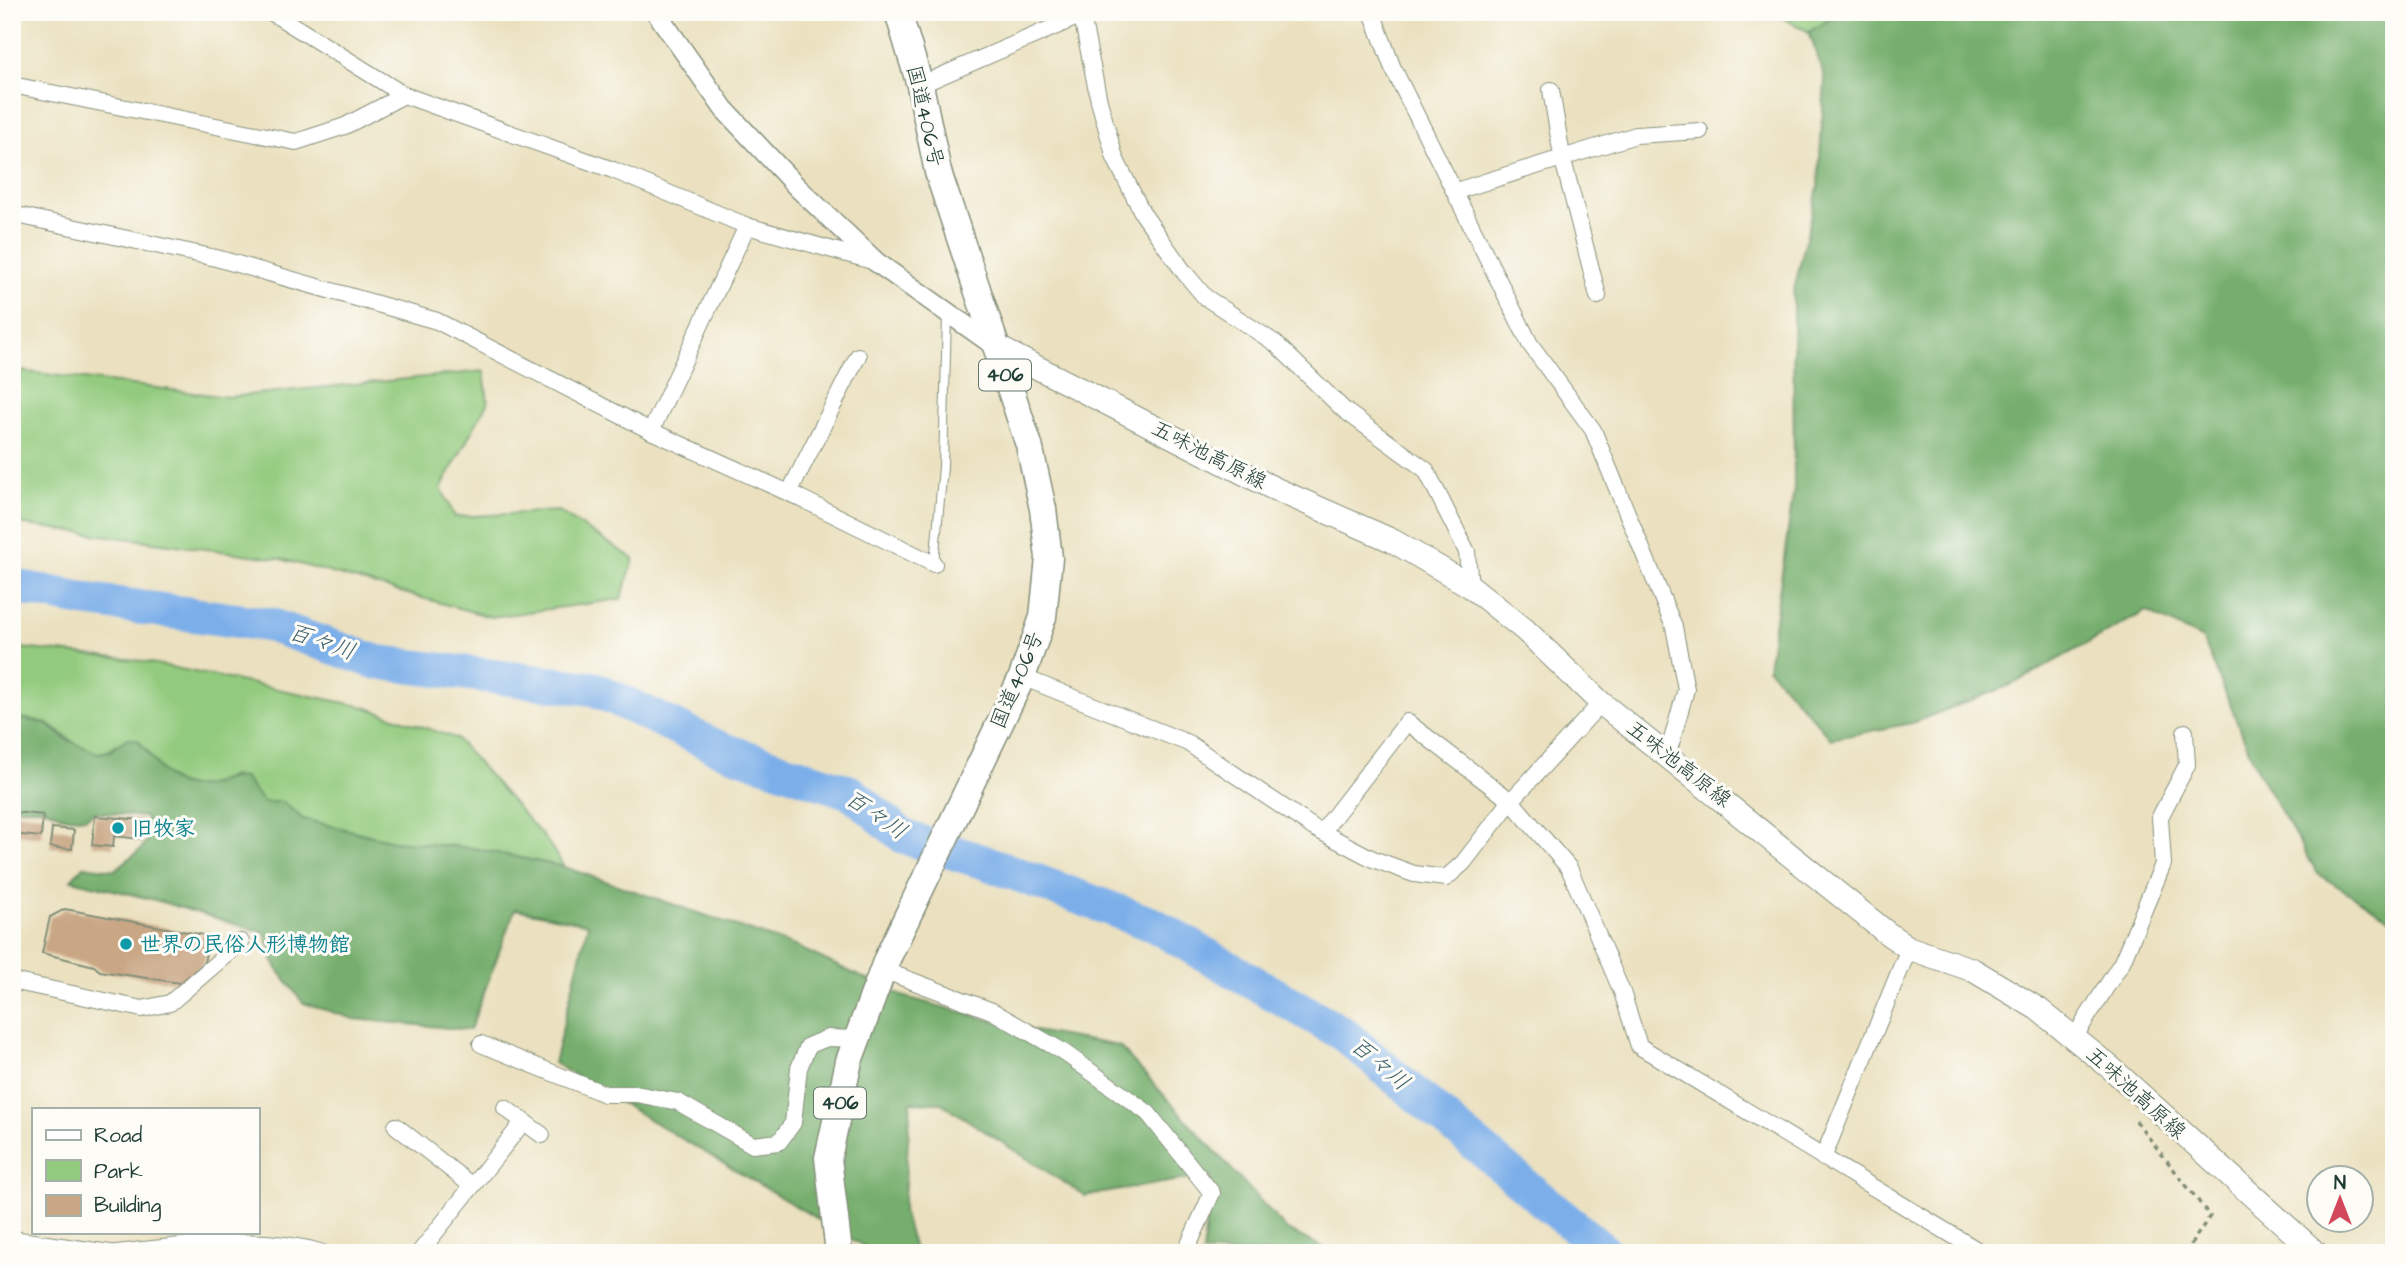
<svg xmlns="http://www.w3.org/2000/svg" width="2406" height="1265" viewBox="0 0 2406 1265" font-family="'Architects Daughter','Klee One',sans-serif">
  <rect width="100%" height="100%" fill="#fdfcf7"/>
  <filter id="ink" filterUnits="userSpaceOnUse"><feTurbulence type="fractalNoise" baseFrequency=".0143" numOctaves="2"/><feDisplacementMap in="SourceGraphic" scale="14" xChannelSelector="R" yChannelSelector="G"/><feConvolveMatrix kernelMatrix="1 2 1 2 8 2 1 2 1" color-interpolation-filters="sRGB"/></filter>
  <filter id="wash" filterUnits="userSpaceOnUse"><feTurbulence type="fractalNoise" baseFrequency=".00686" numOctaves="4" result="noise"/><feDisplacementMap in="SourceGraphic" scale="28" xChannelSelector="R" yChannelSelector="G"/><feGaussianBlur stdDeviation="1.57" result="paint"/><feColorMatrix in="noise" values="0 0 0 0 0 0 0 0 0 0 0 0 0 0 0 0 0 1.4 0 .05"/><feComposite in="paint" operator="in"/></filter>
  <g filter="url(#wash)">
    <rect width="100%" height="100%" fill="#ebe1c0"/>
    <!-- green -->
    <g fill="#93cb7e" stroke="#598459" stroke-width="2">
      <path d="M1772,12h69l-32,20z"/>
      <path d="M12,370l216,27 256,-26 4,31 -47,86 14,29 103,-6 76,48 -13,40 -130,18 -210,-58 -269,-36z"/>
      <path d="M12,647l124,13 229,47 91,31 91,103 17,26 -91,-19 -80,-7 -90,-22 -20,-17h-20l-30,-26c-47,21 -60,14 -87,-27l-29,-5c-25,26 -49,-11 -72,-21 -9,-4 -23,-4 -33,-6z"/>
    </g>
    <!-- forest -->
    <g fill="#76af6d" stroke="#4a7650" stroke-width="2">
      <path d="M1841,12h553v909l-76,-47 -60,-102 -55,-133 -57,-28 -133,73 -101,39 -81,16 -63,-71 26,-179 -1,-195 25,-106 7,-109 -16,-47z"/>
      <path d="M12,717l33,6 22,17 31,13 12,-2 17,-13 11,2c25,28 29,55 74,44 12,-3 19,-8 32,-6l19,24h20l20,17 90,22 80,7 91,19 231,79 107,50 121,33 96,17 168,184 39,19 15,4h-138l7,-78 -125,21 -144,-93 -30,-1 -8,109 12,42h-40l-321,-190 34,-139 -73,-15 -45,121 -116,-11 -51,-16 -27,-36 -11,-34 -110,-33 -84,-20 12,-14 32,4 26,-21 9,-14 -5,-18 -50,-5 -10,6 -20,-1 -21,-9h-32z"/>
    </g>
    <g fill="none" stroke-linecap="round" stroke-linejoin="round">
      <!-- river -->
      <path stroke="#7cafe9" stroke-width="35" d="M12,586l74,14 184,25 106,37 219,27 124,59 133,45 52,44 83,26 167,62 188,108 264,220"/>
    </g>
    <g id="blocks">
      <!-- building -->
      <g fill="#c9a684">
        <path d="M12,812l31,3 -2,22 -29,-3z"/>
        <path d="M95,816l47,4 -1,19 -27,-3 -1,11 -21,-2z"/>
        <path d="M52,828l22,2 -2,19 -22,-2z"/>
        <path d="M65,909l144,27 -5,27 -24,20 -80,-12 -6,-5 -52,-13 8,-36z"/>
      </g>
    </g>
  </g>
  <g filter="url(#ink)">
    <use href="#blocks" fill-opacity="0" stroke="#858f7a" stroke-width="2"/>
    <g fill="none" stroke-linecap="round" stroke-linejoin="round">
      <!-- service casing -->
      <g stroke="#858f7a" stroke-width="10">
        <path id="service" d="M934,564l9,-97 4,-151"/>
      </g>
      <!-- minor casing -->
      <g stroke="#858f7a" stroke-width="18">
        <g id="minor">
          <path d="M271,12l133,83 209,75 134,56 129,36"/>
          <path d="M1081,12l18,89 16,57 28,56 41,58 21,25 70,46 69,67 82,60 41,82 3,34"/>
          <path d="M1372,12l20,54 138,278 63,86 81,197 12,62 -18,65"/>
          <path d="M12,85l284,57 49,-16 59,-31"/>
          <path d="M920,85l169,-73"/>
          <path d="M1551,90l11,66 36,140"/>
          <path d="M1456,191l180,-56 64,-4"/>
          <path d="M12,214l204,44 221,63 214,110 149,67 134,66"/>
          <path d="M651,431l96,-205"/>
          <path d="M789,493l69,-137"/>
          <path d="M1022,677l166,66 126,85 59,31 41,15 32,4 17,-15 48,-62 90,-98"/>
          <path d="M1322,832l85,-110 104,79 58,67 53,124 17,54 343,207"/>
          <path d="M883,970l109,41 70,40 86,62 64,80 -27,60"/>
          <path d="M12,981l130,28 28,-6 71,-61"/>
          <path d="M2074,1038l48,-76 41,-98 -3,-47 27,-52 -2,-33"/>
          <path d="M481,1044l124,50h31l42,8 75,43 26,-3 14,-19 6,-55 9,-22 19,-8 30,1"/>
          <path d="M505,1108l37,27"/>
          <path d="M396,1126l76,60"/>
          <path d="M1823,1158l86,-210"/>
          <path d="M12,1239l98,14"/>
          <path d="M116,1253c68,-7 141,-20 207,0"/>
          <path d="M419,1253l105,-132"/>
        </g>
      </g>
      <!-- tertiary casing -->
      <g stroke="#858f7a" stroke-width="22">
        <path id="tertiary" d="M656,12l68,97 73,78 79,75 119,84"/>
      </g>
      <!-- secondary casing -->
      <g stroke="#858f7a" stroke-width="25">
        <path id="secondary" d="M995,346l278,142 120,53 77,45 55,44 76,73 286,230 22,15 64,22 65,39 73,59 205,185"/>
      </g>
      <!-- trunk casing -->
      <g stroke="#858f7a" stroke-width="29">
        <path id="trunk" d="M839,1253l-11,-95 21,-97 38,-102 135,-282 21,-60 6,-59 -6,-49 -14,-64 -91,-273 -18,-87 -22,-73"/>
      </g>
      <!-- path -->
      <path stroke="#858f7a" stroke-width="3.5" stroke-dasharray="5 5" stroke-linecap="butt" d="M2136,1121l74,95 -25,37"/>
      <!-- service -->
      <use href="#service" stroke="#fff" stroke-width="8"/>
      <!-- minor -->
      <use href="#minor" stroke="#fff" stroke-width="16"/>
      <!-- tertiary -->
      <use href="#tertiary" stroke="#fff" stroke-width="19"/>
      <!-- secondary -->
      <use href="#secondary" stroke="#fff" stroke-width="23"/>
      <!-- trunk -->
      <use href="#trunk" stroke="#fff" stroke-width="26"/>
    </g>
  </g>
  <!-- markers -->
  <g fill="#0f9aa8" stroke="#fdfcf7" stroke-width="2.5">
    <circle cx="118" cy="828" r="7"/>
    <circle cx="126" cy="944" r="7"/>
  </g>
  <g text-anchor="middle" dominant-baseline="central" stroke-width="6" stroke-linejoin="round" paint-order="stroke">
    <!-- shield labels -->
    <g fill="#fdfcf7" stroke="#62766e" stroke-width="2">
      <rect x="979" y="359.5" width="52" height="31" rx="5"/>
      <rect x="814" y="1087.5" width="52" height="31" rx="5"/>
    </g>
    <g font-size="19" font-weight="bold" fill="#1f3d34">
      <text x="1005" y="375">406</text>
      <text x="840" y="1103">406</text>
    </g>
    <!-- street labels -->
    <g font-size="21" fill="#1f3d34" stroke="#fdfcf7">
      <text transform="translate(925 116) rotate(77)">国道406号</text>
      <text transform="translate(1209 455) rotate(27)">五味池高原線</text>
      <text transform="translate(1017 680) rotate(-67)">国道406号</text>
      <text transform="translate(1679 764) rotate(38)">五味池高原線</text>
      <text transform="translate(2136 1093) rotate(42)">五味池高原線</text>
    </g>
    <!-- culture labels -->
    <g font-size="21" font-weight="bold" fill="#0d838f" stroke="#fdfcf7" text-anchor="start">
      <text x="132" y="828">旧牧家</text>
      <text x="140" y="944">世界の民俗人形博物館</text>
    </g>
    <!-- water labels -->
    <g font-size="23" font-style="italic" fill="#3b5f6a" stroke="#fdfcf7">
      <text transform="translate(322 642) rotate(19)">百々川</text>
      <text transform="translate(876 815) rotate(34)">百々川</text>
      <text transform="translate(1380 1064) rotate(40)">百々川</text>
    </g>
  </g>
  <!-- margin -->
  <rect width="2406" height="1265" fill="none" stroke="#fdfcf7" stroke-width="42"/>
  <!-- legend -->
  <rect x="32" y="1108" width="228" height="126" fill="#fdfcf7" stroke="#a4b0a9" stroke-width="2"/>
  <rect x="46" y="1130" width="35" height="10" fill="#ffffff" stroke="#a4b0a9" stroke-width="2"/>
  <text x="94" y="1142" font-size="21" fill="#1f3d34">Road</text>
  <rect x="46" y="1160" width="35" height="21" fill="#93cb7e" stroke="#a4b0a9" stroke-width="2"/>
  <text x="94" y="1178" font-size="21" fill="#1f3d34">Park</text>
  <rect x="46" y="1195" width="35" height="21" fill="#c9a684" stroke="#a4b0a9" stroke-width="2"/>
  <text x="94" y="1212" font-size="21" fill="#1f3d34">Building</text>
  <!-- north arrow -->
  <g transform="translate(2340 1199)"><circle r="33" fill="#fdfcf7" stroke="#a4b0a9" stroke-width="2"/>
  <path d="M0-5L12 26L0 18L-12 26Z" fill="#d1495b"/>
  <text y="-10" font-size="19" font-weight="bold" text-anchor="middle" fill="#1f3d34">N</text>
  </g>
</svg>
